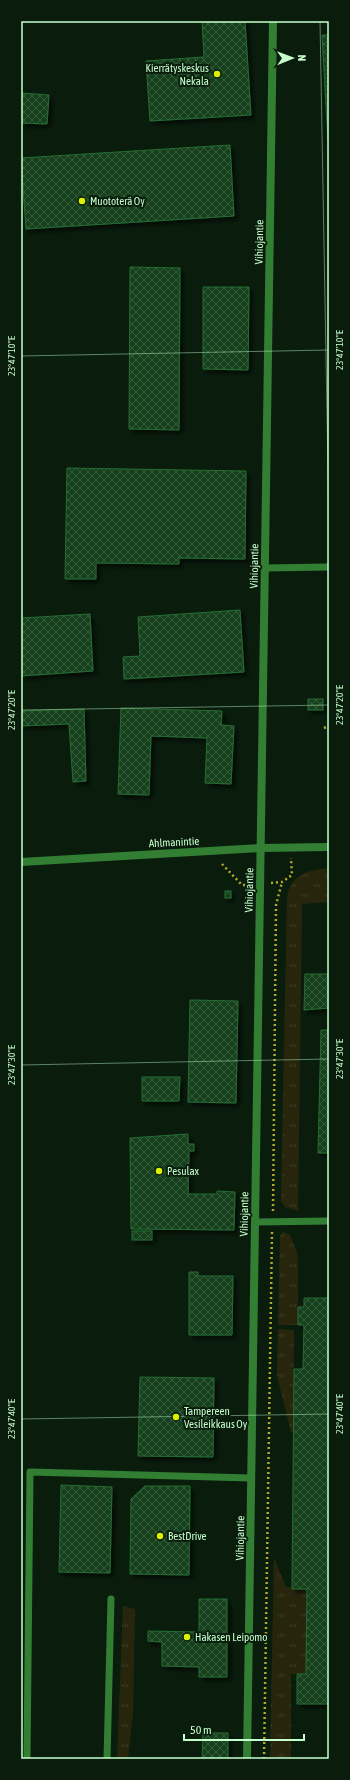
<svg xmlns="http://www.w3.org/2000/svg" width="350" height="1780" viewBox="0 0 350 1780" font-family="'Asap Condensed',sans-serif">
  <defs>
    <pattern id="grass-tufts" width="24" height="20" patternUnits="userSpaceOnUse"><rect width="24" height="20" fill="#27260d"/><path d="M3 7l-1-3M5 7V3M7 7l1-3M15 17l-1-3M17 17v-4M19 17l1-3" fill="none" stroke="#3b3c24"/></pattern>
    <pattern id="building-cross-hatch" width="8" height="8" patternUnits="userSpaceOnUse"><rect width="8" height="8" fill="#153f1d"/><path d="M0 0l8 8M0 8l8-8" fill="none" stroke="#365c3d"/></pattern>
    <filter id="shadow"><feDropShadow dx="3.5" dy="3.5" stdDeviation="2" flood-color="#0009"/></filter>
  </defs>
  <rect width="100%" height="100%" fill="#0a1d0d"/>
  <!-- grass -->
  <g fill="url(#grass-tufts)">
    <path d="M329,868v34l-27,2 -4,307 -13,-4 -4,-6 6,-302c2,-24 21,-29 42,-31z"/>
    <path d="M283,1232l7,3 7,18 1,10v62h-20l2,-89z"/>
    <path d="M278,1329l16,1 -1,102h-2l-14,-56z"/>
    <path d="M274,1558l12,29h6l1,2h14l-1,85h-15v85h-21z"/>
    <path d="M123,1606l12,3 -2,104 -5,46h-11z"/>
  </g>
  <!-- building -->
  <g fill="url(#building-cross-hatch)" stroke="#266d33" filter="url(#shadow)">
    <path d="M202,21h43l6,94 -101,6 -4,-60 58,-4z"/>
    <path d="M322,35h7v106h-1z"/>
    <path d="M21,93l28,2 -2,29 -26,-1z"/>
    <path d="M230,145l4,71 -208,13 -5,-71z"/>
    <path d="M130,267l50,1 -1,162 -50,-1z"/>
    <path d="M203,287h46l-1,83 -45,-1z"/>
    <path d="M67,468l179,3 -1,88 -66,-1v6l-83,-1v16h-31z"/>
    <path d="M240,610l4,62 -120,7 -1,-22 17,-1 -2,-39z"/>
    <path d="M90,614l3,57 -72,5v-58z"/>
    <rect x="308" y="699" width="15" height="11"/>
    <path d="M121,708l101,3 -1,14 13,1 -3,58 -26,-1 2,-45 -56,-2 -2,59 -31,-1z"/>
    <path d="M84,709l2,72 -13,1 -4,-58 -48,2v-15z"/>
    <rect x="225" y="891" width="6" height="7"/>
    <path d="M305,974h24v34l-25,2z"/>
    <path d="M190,1000l48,1 -2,102 -48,-1z"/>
    <path d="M321,1030h8v123h-11z"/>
    <path d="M142,1077h38l-1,24h-37z"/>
    <path d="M188,1134v10h6v7h-5l-1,43h29v-3l18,1 -1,38 -103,-1 -1,-91z"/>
    <rect x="132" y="1231" width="20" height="9"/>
    <path d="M189,1272h9v4h35l-1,59h-43z"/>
    <path d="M304,1298h25v406h-32v-30h9l1,-85h-15v-2l2,-218h9l1,-44h-6v-18h6z"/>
    <path d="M140,1377l74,1 -1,79 -75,-1z"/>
    <path d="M61,1485l51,2 -2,86 -51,-1z"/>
    <path d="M145,1486h45l-1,89 -59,-1 1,-75z"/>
    <path d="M199,1599h28v78h-28v-10l-37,-1v-24l-14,-1v-10l51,1z"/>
    <path d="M203,1733h25v26h-26z"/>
  </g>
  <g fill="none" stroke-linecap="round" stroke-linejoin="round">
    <!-- path -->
    <g stroke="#b4aa25" stroke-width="2.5" stroke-dasharray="2 3" stroke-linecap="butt">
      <path d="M324,728l5,-2"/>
      <path d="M222,864l20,21h7"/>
      <path d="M271,883l11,-1 10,-7 -1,-17"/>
      <path d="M273,1211l3,-306 6,-23"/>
      <path d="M264,1759l8,-527"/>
    </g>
    <!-- service -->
    <g stroke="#327f34" stroke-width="7">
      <path d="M265,568l64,-1"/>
      <path d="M255,1222l74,-1"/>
      <path d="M27,1759l3,-287 221,6"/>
      <path d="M107,1759l4,-160"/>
    </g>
    <!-- minor -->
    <g stroke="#327f34" stroke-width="8">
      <path d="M21,862l240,-14 68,-1"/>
      <path d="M247,1759l26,-1738"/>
    </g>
  </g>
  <!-- ticks -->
  <path fill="none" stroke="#c6ffcc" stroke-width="1" stroke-opacity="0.45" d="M320,21l9,503M21,356l308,-6M21,710l308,-5M21,1065l308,-6M21,1419l308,-5"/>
  <!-- markers -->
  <g fill="#dcf100" stroke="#0a1d0d" stroke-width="1.5">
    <circle cx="217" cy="74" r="4"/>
    <circle cx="82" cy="201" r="4"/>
    <circle cx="159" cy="1171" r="4"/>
    <circle cx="176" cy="1417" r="4"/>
    <circle cx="160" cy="1536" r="4"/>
    <circle cx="187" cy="1637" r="4"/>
  </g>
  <g text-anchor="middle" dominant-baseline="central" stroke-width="4" stroke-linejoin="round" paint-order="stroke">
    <!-- poi labels -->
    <g font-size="11" fill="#c6ffcc" stroke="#0a1d0d" text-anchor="start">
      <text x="209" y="68" text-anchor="end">Kierrätyskeskus<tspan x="209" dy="13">Nekala</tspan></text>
      <text x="90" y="201">Muototerä Oy</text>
      <text x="167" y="1171">Pesulax</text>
      <text x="184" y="1411">Tampereen<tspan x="184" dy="13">Vesileikkaus Oy</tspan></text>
      <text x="168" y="1536">BestDrive</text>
      <text x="195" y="1637">Hakasen Leipomo</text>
    </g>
    <!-- street labels -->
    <g font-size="11" fill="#c6ffcc" stroke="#0a1d0d">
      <text transform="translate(259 242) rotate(-89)">Vihiojantie</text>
      <text transform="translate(254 566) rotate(-89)">Vihiojantie</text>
      <text transform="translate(174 842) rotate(-3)">Ahlmanintie</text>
      <text transform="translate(249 890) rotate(-89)">Vihiojantie</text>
      <text transform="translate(244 1214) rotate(-89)">Vihiojantie</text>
      <text transform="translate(240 1538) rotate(-89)">Vihiojantie</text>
    </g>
  </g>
  <!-- border -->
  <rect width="350" height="1780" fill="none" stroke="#0a1d0d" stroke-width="44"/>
  <!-- north arrow -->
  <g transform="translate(292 58) rotate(89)" stroke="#0a1d0d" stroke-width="3" paint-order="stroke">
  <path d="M0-3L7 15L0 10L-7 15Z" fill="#c6ffcc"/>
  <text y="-6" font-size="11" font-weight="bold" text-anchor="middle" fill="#c6ffcc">N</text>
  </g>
  <!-- scale -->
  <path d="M184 1734v6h120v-6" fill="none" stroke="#c6ffcc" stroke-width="2"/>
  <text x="190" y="1734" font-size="12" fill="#c6ffcc" stroke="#0a1d0d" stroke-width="3" paint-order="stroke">50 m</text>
  <rect x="22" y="22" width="306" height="1736" fill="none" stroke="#c6ffcc" stroke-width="1.5"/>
  <g font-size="10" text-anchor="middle" fill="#c6ffcc">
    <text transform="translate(339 350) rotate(-90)" y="4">23°47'10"E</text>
    <text transform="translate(11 356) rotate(-90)" y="4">23°47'10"E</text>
    <text transform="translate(339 705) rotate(-90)" y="4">23°47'20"E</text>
    <text transform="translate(11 710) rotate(-90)" y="4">23°47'20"E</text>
    <text transform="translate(339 1059) rotate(-90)" y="4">23°47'30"E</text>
    <text transform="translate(11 1065) rotate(-90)" y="4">23°47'30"E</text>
    <text transform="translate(339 1414) rotate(-90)" y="4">23°47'40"E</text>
    <text transform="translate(11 1419) rotate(-90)" y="4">23°47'40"E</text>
  </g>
</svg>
